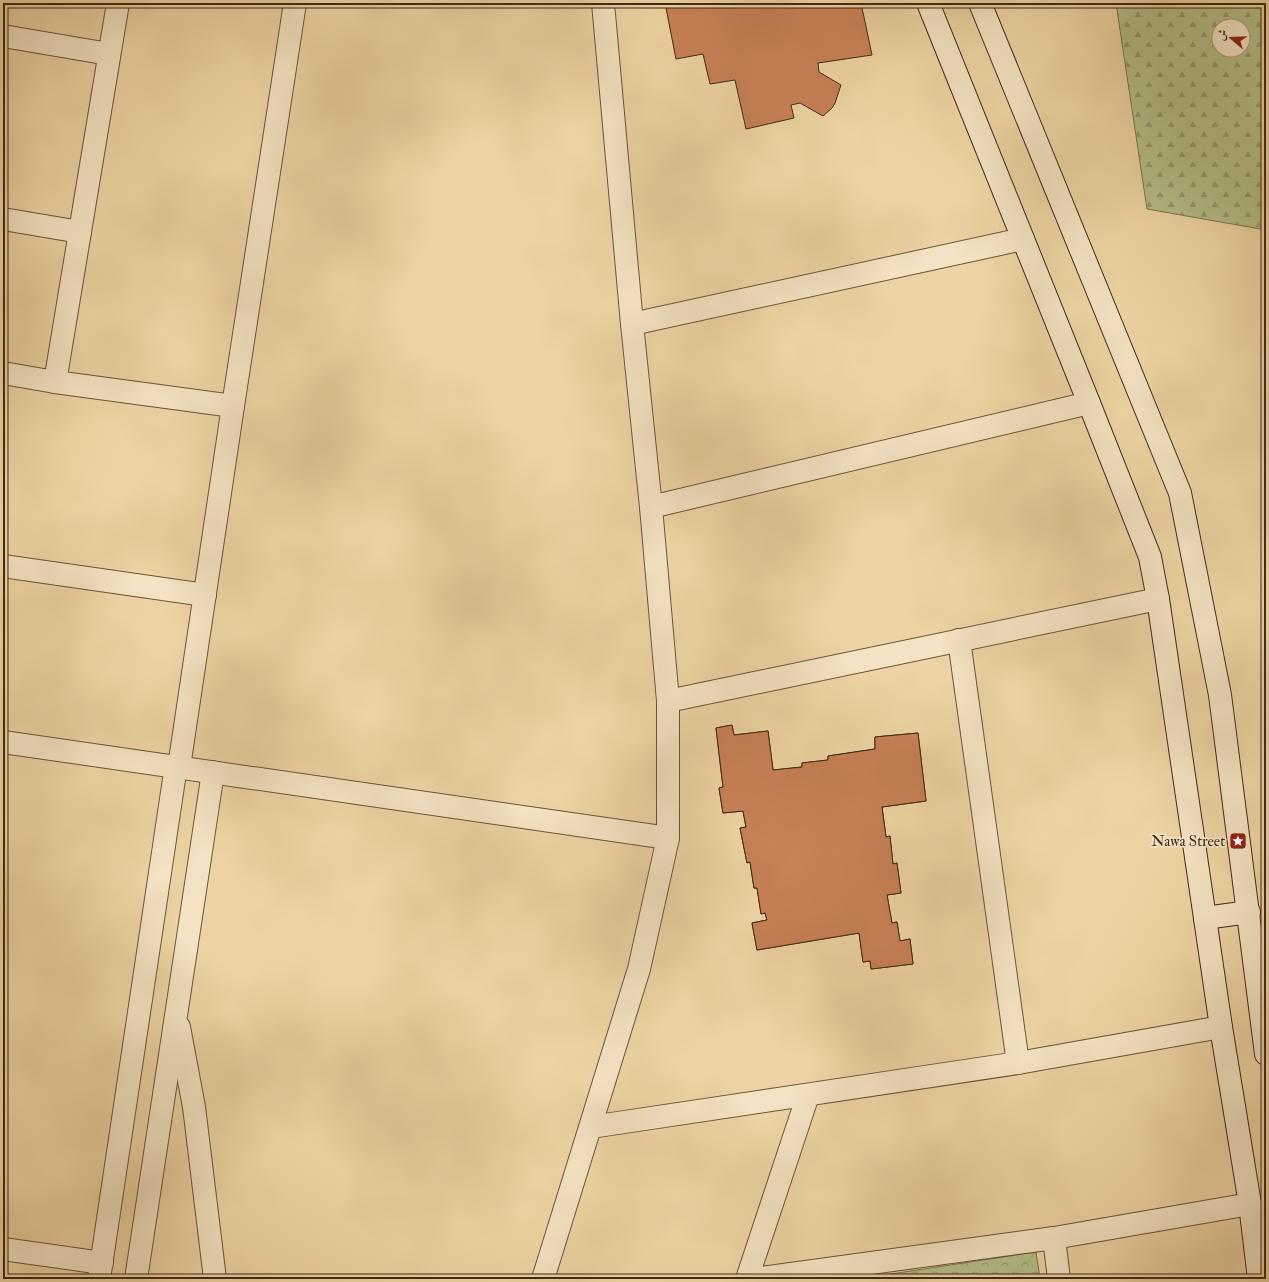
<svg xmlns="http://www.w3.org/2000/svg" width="1269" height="1282" viewBox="0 0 1269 1282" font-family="'IM FELL Double Pica',Amiri,serif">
  <defs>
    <pattern id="forest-firs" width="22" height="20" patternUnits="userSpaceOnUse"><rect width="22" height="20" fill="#b4bd88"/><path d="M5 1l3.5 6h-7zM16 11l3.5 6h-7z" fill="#949a6e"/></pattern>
    <pattern id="park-crowns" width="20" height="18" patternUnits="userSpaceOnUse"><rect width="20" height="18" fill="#b4bd88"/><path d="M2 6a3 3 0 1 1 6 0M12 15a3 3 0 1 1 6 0" fill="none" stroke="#949a6e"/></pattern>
  </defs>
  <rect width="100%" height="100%" fill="#edd3a3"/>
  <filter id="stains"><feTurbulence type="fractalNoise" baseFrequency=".005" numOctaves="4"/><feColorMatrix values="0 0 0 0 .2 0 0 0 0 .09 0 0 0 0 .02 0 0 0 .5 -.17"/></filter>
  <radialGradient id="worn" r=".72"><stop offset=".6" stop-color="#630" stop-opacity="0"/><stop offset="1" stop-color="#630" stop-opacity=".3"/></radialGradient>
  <!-- forest -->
  <path fill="url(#forest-firs)" stroke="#7a7450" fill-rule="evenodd" d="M1116,3h150v227l-119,-21zM1219,26h24v24h-24z"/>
  <!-- park -->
  <path fill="url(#park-crowns)" stroke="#7a7450" d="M1036,1252l4,27h-182z"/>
  <!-- building -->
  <g fill="#c88055" stroke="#402a17" fill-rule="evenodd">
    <path d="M665,3h196l11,52 -54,8 1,9 22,13 -6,18 -3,5 -9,8 -23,-13 -9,2 3,13 -48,11 -11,-49 -25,4 -7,-30 -27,5z"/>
    <path d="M732,725l2,10 34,-4 5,39 29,-3v-4l26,-3v-4l47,-7v-12l43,-4 8,68 -44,6 4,30 4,-1 3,28 4,-1 4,30 -14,2 5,28 5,-1 3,19 10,-2 3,25 -42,5 -1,-8 -7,1 -4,-29 -102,17 -5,-27 15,-3 -2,-7 -4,1 -4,-26h-3l-4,-26 -3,1 -7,-35 6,-1 -3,-16 -20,2 -4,-25 4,-1 -7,-59zM831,827l10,69 -41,7 -11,-70z"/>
    <path d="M732,725l2,10 34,-4 5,39 29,-3v-4l26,-3v-4l47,-7v-12l43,-4 8,68 -44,6 4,30 4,-1 3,28 4,-1 4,30 -14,2 5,28 5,-1 3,19 10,-2 3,25 -42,5 -1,-8 -7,1 -4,-29 -102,17 -5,-27 15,-3 -2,-7 -4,1 -4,-26h-3l-4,-26 -3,1 -7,-35 6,-1 -3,-16 -20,2 -4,-25 4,-1 -7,-59z"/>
  </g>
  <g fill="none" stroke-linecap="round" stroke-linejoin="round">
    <!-- street casing -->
    <g stroke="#6b543a" stroke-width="24">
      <g id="street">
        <path d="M3,36l106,18"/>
        <path d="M3,219l77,13"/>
        <path d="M632,324l391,-85"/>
        <path d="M3,373l52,9 178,24"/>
        <path d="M55,382l63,-379"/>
        <path d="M651,507l438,-104"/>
        <path d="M3,566l202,29"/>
        <path d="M959,640l59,423"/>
        <path d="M668,701l490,-102"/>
        <path d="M3,742l665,96"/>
        <path d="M179,767l54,-361 62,-403"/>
        <path d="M179,1027l15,80 21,172"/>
        <path d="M591,1127l427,-64 203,-36"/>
        <path d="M1054,1238l5,41"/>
        <path d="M3,1249l99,14"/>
        <path d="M99,1279l77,-513"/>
        <path d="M136,1279l77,-507"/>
        <path d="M543,1279l96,-310 29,-131v-137l-17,-194 -19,-183 -29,-321"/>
        <path d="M747,1279l61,-184"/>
        <path d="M754,1279l300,-41 196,-34"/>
      </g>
    </g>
    <!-- secondary casing -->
    <g stroke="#402a17" stroke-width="24">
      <g id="secondary">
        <path d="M928,3l161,400 61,154 8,42 63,428 29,177 9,75"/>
        <path d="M980,3l200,490 40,202 46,359"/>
        <path d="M1205,918l44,-6"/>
      </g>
    </g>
    <!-- street -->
    <use href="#street" stroke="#f3e2c3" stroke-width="22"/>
    <!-- secondary -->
    <use href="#secondary" stroke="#f3e2c3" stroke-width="22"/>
  </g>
  <!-- icons -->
  <defs>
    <g id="sight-square" transform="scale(0.9)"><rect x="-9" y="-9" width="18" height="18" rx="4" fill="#8f2418" stroke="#f3e2c3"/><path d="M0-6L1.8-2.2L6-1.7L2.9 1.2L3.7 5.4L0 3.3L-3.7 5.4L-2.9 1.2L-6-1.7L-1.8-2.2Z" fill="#fff"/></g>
  </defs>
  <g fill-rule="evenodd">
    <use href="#sight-square" x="1238" y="841"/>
  </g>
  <g text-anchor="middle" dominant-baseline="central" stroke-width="3.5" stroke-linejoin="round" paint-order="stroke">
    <!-- poi labels -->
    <g font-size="15" fill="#402a17" stroke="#f3e2c3" text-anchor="end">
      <text x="1225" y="841">Nawa Street</text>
    </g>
  </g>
  <!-- margin -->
  <rect width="1269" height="1282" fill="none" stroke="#edd3a3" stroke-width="16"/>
  <rect x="4" y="4" width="1261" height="1274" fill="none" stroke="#402a17" stroke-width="2"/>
  <rect x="8" y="8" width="1253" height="1266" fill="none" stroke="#402a17"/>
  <!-- north arrow -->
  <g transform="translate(1231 38) rotate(289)"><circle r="19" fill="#f3e2c3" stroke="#ab987e"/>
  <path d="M0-3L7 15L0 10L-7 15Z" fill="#8f2418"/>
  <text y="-6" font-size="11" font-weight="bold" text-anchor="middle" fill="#402a17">ش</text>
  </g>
  <rect width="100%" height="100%" filter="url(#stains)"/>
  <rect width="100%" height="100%" fill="url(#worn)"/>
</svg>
